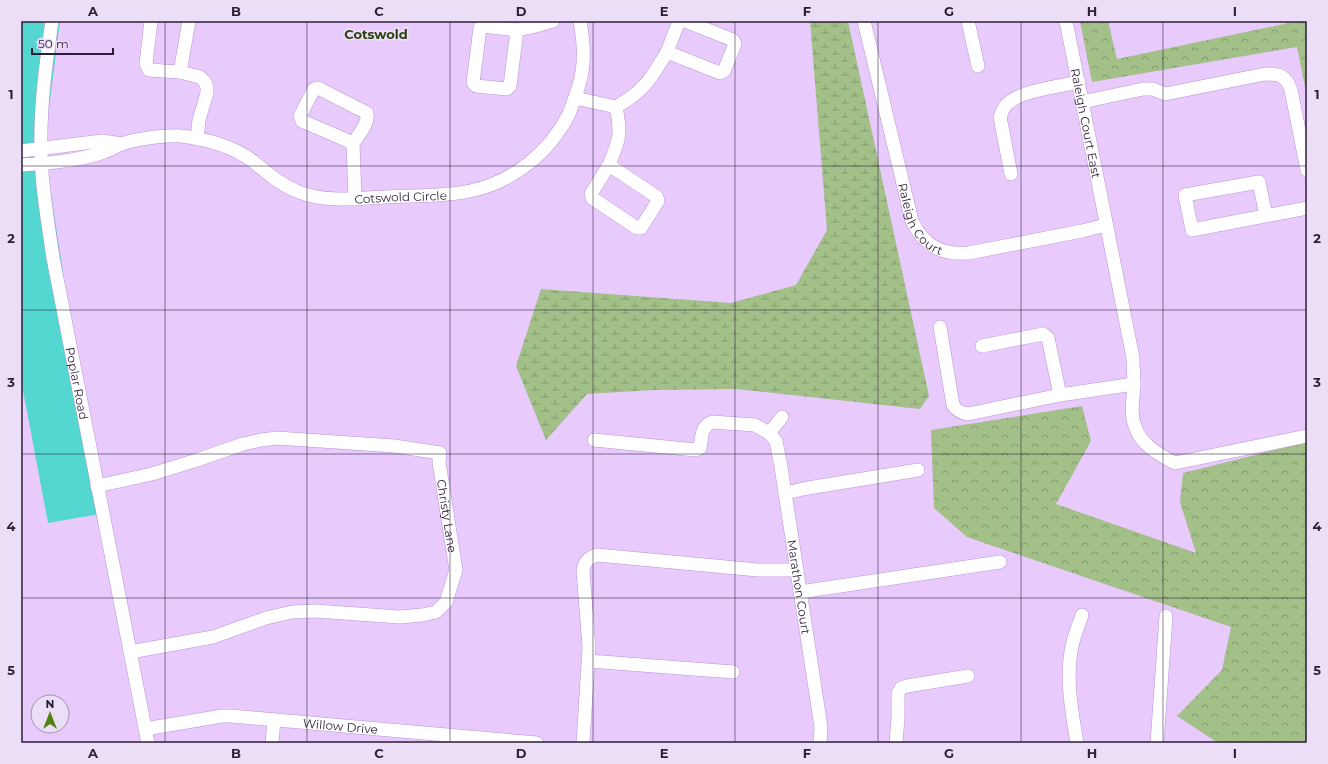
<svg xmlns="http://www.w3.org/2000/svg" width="1328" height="764" viewBox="0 0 1328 764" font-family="Montserrat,sans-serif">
  <defs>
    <pattern id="forest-crowns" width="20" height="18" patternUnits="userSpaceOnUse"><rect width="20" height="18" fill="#a2c088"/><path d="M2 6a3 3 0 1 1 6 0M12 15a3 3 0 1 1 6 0" fill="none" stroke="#849b70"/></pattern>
    <pattern id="wetland-marsh" width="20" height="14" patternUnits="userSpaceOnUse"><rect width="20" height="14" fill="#a2c088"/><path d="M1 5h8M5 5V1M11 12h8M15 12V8" fill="none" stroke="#849b70"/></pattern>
  </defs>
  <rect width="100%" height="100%" fill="#e8cafd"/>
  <!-- forest -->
  <g fill="url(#forest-crowns)">
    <path d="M1080,21h28l9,38 181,-38h9v76l-10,-50 -205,35z"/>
    <path d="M1082,406l9,35 -35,63 140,49 -16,-51 3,-29 124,-31v301h-89l-41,-27 45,-46 9,-43 -264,-90 -33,-29 -3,-78z"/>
  </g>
  <!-- wetland -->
  <path fill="url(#wetland-marsh)" d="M810,21h38l81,375 -9,13 -184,-20 -82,1 -67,4 -41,46 -30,-74 25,-77 190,14 65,-18 31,-55z"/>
  <!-- water -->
  <path fill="#55d7d1" d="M21,21h39l-16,127 56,366 -52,9 -27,-143z"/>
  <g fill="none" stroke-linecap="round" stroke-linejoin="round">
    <!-- minor casing -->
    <g stroke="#ba96d2" stroke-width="14">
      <g id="minor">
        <path id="s1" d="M52,21c-6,42 -12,85 -11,128 0,36 7,73 12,109l95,485"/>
        <path d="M151,21l-5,43 3,6 31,2 9,-51"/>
        <path d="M679,21l-12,31 53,21 4,-2 11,-27 -2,-4 -48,-19"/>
        <path id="s2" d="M864,21l48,200c12,25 29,34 57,32l113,-22 24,-6"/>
        <path d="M968,21l10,45"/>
        <path id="s3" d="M1066,21l67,337c0,10 1,19 1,28 -1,13 -4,28 1,40 5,18 24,29 40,37l132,-27"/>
        <path d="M483,26l34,4 -7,56 -3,3 -31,-3 -3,-3 7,-55z"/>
        <path d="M517,30l15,-3 21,-6"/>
        <path d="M180,72l20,5 5,5 2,5v6l-8,27 -2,19"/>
        <path d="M318,88l49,25c2,10 -8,22 -14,30l-51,-22 -2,-5 14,-27z"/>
        <path d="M575,98l41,9c29,-17 34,-27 51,-55"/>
        <path d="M1082,102l61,-13h10l12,5 100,-20c14,0 21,1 26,16l16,80"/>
        <path d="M353,143l2,56"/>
        <path d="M21,151l81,-10 20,3"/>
        <path id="s4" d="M21,165c28,-2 57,-4 83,-13 6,-2 11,-5 17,-8 14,-5 44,-9 60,-8 25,3 52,10 73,26 14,12 27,23 45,30 27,11 58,6 86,5 28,-2 58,0 85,-6 43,-9 79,-38 99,-77 5,-14 11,-28 13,-42 3,-17 1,-34 -2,-51"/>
        <path d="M609,165l48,32 1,4 -17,27h-4l-45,-30 -1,-4z"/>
        <path d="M609,165c10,-25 13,-30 7,-58"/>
        <path d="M1011,174l-11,-57c2,-5 3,-9 7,-13 13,-13 53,-18 72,-22"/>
        <path d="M1266,216l-7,-34 -74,13 7,35 115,-22"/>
        <path d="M940,327l13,78c4,6 8,8 15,9l92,-19 74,-11"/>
        <path d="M982,346l61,-12 5,4 12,57"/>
        <path d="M769,433l13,-16"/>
        <path id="s5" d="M594,440l102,10 4,-2c2,-11 1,-22 12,-26l43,3 14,8 7,8 5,26 40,260 -1,16"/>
        <path id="s6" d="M97,486l55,-12 42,-13 49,-17 18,-4 16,-2 117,8 46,7 -1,9 17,108 -10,32 -10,10 -14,3 -22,2 -85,-6 -23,1 -26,6 -53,19 -83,15"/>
        <path d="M785,493l23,-5 110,-18"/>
        <path d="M800,592l200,-30"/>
        <path d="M589,661l144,11"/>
        <path id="s7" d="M145,729l77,-13h9l306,27"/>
        <path d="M272,743l2,-23"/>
        <path d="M583,743l6,-96 -6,-76c1,-9 5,-13 14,-16l161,15h39"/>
        <path d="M896,743l2,-25v-25l3,-5 6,-2 61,-10"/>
        <path d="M1077,743c-5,-30 -11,-62 -6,-92 2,-13 7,-24 11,-36"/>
        <path d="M1157,743l9,-127"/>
      </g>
    </g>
    <!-- minor -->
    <use href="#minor" stroke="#fff" stroke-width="13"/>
  </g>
  <!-- grid -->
  <path fill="none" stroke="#2c1e36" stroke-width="1" stroke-opacity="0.55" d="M165,21v722M307,21v722M450,21v722M593,21v722M735,21v722M878,21v722M1021,21v722M1163,21v722M21,166h1286M21,310h1286M21,454h1286M21,598h1286"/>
  <g text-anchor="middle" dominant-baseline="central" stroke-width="3.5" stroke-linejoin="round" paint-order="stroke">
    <!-- street labels -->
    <g font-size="12" fill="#2c1e36" stroke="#eddef8">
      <text stroke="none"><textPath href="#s3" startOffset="104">Raleigh Court East</textPath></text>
      <text stroke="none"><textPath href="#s4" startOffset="399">Cotswold Circle</textPath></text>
      <text stroke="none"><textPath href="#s2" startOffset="208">Raleigh Court</textPath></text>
      <text stroke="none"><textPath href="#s1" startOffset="366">Poplar Road</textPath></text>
      <text stroke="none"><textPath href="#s6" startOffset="414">Christy Lane</textPath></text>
      <text stroke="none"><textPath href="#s5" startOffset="355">Marathon Court</textPath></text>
      <text stroke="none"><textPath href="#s7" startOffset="197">Willow Drive</textPath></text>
    </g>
    <!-- neighbourhood labels -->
    <g font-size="13" font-weight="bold" fill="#2a410f" stroke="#eddef8">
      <text x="376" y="34">Cotswold</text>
    </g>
  </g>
  <!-- border -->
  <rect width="1328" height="764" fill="none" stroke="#eddef8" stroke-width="44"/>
  <!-- north arrow -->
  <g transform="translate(50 714)"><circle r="19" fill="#eddef8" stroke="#a091aa"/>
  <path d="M0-3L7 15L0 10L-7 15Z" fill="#538212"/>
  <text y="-6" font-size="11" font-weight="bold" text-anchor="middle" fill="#2c1e36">N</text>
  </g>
  <!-- scale -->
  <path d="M32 48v6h81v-6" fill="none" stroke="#2c1e36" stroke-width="2"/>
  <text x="38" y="48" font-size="12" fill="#2c1e36" stroke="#eddef8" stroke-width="3" paint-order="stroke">50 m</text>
  <rect x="22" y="22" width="1284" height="720" fill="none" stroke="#2c1e36" stroke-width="1.5"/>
  <g font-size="13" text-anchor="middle" font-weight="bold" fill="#2c1e36">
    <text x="93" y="16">A</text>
    <text x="236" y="16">B</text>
    <text x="379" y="16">C</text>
    <text x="521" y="16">D</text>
    <text x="664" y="16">E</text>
    <text x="807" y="16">F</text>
    <text x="949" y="16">G</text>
    <text x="1092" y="16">H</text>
    <text x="1235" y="16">I</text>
    <text x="11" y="99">1</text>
    <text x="1317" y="99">1</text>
    <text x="11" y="243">2</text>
    <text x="1317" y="243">2</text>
    <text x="11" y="387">3</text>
    <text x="1317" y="387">3</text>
    <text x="11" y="531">4</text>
    <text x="1317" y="531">4</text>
    <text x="11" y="675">5</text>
    <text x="1317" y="675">5</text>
    <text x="93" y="758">A</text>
    <text x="236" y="758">B</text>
    <text x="379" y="758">C</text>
    <text x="521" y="758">D</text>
    <text x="664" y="758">E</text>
    <text x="807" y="758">F</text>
    <text x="949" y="758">G</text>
    <text x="1092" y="758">H</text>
    <text x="1235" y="758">I</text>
  </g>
</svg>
